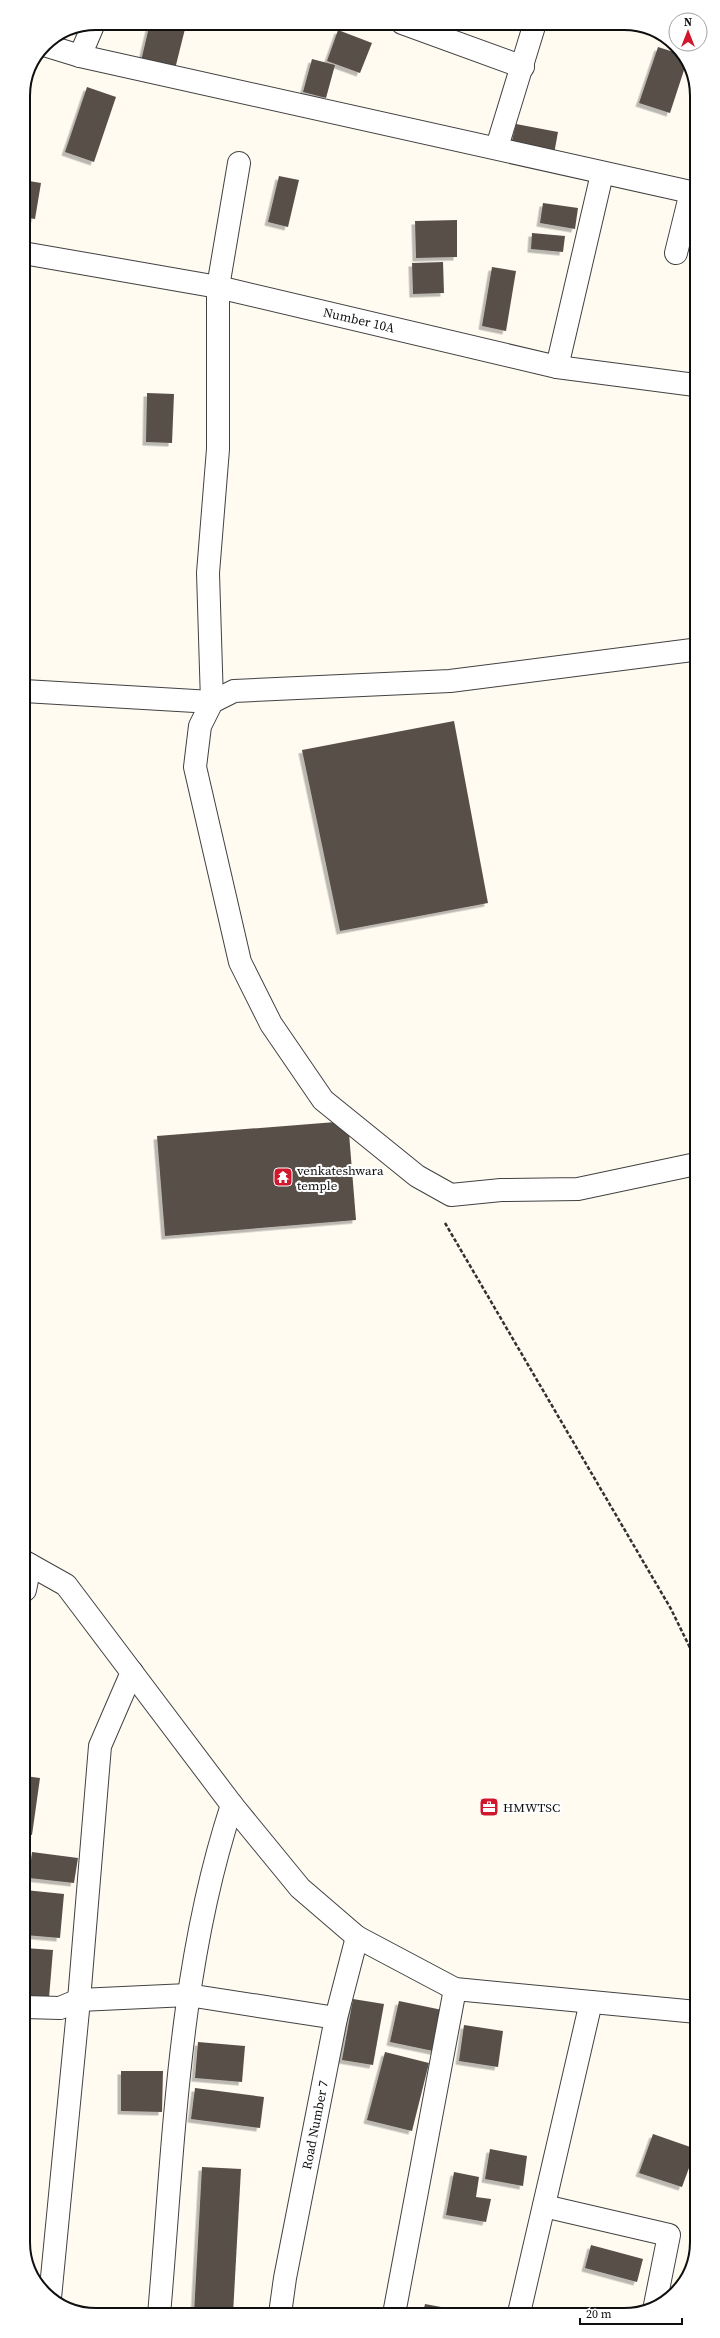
<svg xmlns="http://www.w3.org/2000/svg" width="720" height="2338" viewBox="0 0 720 2338" font-family="'Source Serif 4',serif">
  <defs>
    <filter id="shadow"><feDropShadow dx="-3.5" dy="3.5" stdDeviation="0" flood-color="#0004"/></filter>
  </defs>
  <rect width="100%" height="100%" fill="#fffbf1"/>
  <!-- building -->
  <g fill="#594f4a" filter="url(#shadow)">
    <path d="M150,23h26l10,2 -11,44 -34,-8z"/>
    <path d="M338,30l34,13 -12,30 -33,-12z"/>
    <path d="M658,47l22,7 6,10 -16,49 -31,-10z"/>
    <path d="M312,59l23,6 -9,33 -23,-6z"/>
    <path d="M87,87l29,10 -22,65 -29,-10z"/>
    <path d="M516,124l42,8 -4,22 -43,-9z"/>
    <path d="M279,176l20,4 -11,47 -20,-5z"/>
    <path d="M23,180l18,3 -6,36 -12,-2z"/>
    <path d="M543,203l35,5 -3,21 -35,-6z"/>
    <path d="M457,220v37l-41,1 -1,-37z"/>
    <path d="M532,233l33,3 -2,16 -32,-3z"/>
    <path d="M443,262l1,31 -31,1 -1,-31z"/>
    <path d="M492,267l24,4 -10,60 -24,-5z"/>
    <path d="M147,393l27,1 -2,49 -26,-1z"/>
    <path d="M454,721l34,182 -148,28 -38,-181z"/>
    <path d="M348,1121l8,99 -191,16 -8,-100z"/>
    <path d="M25,1776l15,2 -8,57 -7,-1z"/>
    <path d="M32,1852l46,6 -4,25 -45,-5z"/>
    <path d="M25,1890l39,4 -4,44 -35,-3z"/>
    <path d="M25,1948l28,2 -4,48 -24,-2z"/>
    <path d="M353,1999l31,5 -11,61 -31,-5z"/>
    <path d="M399,2001l48,10 -9,41 -48,-10z"/>
    <path d="M464,2025l39,6 -5,36 -39,-6z"/>
    <path d="M198,2042l47,4 -3,36 -47,-4z"/>
    <path d="M385,2052l44,11 -17,68 -45,-11z"/>
    <path d="M121,2071h42l-1,41 -41,-1z"/>
    <path d="M195,2088l69,9 -4,31 -69,-9z"/>
    <path d="M653,2134l43,15 -14,38 -43,-14z"/>
    <path d="M490,2149l37,7 -4,30 -38,-7z"/>
    <path d="M202,2167l39,2 -8,145h-39z"/>
    <path d="M454,2172l25,5 -3,20 15,2 -5,23 -40,-7z"/>
    <path d="M591,2245l52,14 -6,23 -52,-14z"/>
    <path d="M425,2304l48,9h-50z"/>
  </g>
  <g fill="none" stroke-linecap="round" stroke-linejoin="round">
    <!-- minor casing -->
    <g stroke="#424242" stroke-width="24">
      <g id="minor">
        <path d="M402,23l121,44"/>
        <path d="M44,45l36,11 615,137"/>
        <path d="M80,56l14,-33"/>
        <path d="M497,147l38,-124"/>
        <path d="M239,163l-21,124v162l-10,124 4,129 -12,24 -5,41 45,195 31,62 52,76 94,76 34,19 50,-5 77,-1 118,-25"/>
        <path d="M23,253l195,34 339,80 138,18"/>
        <path d="M676,253l15,-61"/>
        <path d="M557,367l45,-193"/>
        <path d="M24,691l188,11 22,-11 216,-10 242,-31"/>
        <path d="M25,1562l41,23 166,220 68,83 57,49 98,52 242,23"/>
        <path d="M25,1590l5,-25"/>
        <path d="M25,2007l35,1 19,-8 109,-5 148,23"/>
        <path d="M544,2206l125,29 -14,70"/>
        <path d="M50,2298l29,-298 21,-254 32,-74"/>
        <path d="M519,2313l72,-311"/>
        <path d="M280,2314l5,-36 51,-260 21,-81"/>
        <path d="M394,2314l61,-325"/>
        <path d="M159,2315c15,-171 19,-346 73,-510"/>
      </g>
    </g>
    <!-- path -->
    <path stroke="#313131" stroke-width="2.5" stroke-dasharray="4 2" stroke-linecap="butt" d="M445,1223l226,386 25,51"/>
    <!-- minor -->
    <use href="#minor" stroke="#fff" stroke-width="22"/>
  </g>
  <!-- icons -->
  <defs>
    <g id="temple-square" transform="scale(1)"><rect x="-9" y="-9" width="18" height="18" rx="4" fill="#d0172c" stroke="#fff"/><path d="M0-6L5-2H3V0L6.5 2.5H4V6H1.5V3h-3V6H-4V2.5H-6.5L-3 0V-2H-5Z" fill="#fff"/></g>
    <g id="office-square" transform="scale(1)"><rect x="-9" y="-9" width="18" height="18" rx="4" fill="#d0172c" stroke="#fff"/><path d="M-6-3h4V-5.5h4V-3h4V5H-6ZM-1-4.5V-3h2v-1.5ZM-6 0V1H6V0Z" fill="#fff"/></g>
  </defs>
  <g fill-rule="evenodd">
    <use href="#temple-square" x="283" y="1177"/>
    <use href="#office-square" x="489" y="1807"/>
  </g>
  <g text-anchor="middle" dominant-baseline="central" stroke-width="4" stroke-linejoin="round" paint-order="stroke">
    <!-- street labels -->
    <g font-size="13" fill="#0f0f0f" stroke="#fff">
      <text transform="translate(359 320) rotate(13)">Number 10A</text>
      <text transform="translate(315 2125) rotate(-79)">Road Number 7</text>
    </g>
    <!-- poi labels -->
    <g font-size="13" fill="#0f0f0f" stroke="#fff" text-anchor="start">
      <text x="297" y="1170">venkateshwara<tspan x="297" dy="15">temple</tspan></text>
      <text x="503" y="1807">HMWTSC</text>
    </g>
  </g>
  <!-- crop -->
  <path d="M0 0H720V2338H0ZM96 30H624A66 66 0 0 1 690 96V2242A66 66 0 0 1 624 2308H96A66 66 0 0 1 30 2242V96A66 66 0 0 1 96 30Z" fill="#fff" fill-rule="evenodd"/>
  <path fill="none" stroke="#0f0f0f" stroke-width="2" d="M96 30H624A66 66 0 0 1 690 96V2242A66 66 0 0 1 624 2308H96A66 66 0 0 1 30 2242V96A66 66 0 0 1 96 30Z"/>
  <!-- north arrow -->
  <g transform="translate(688 32)"><circle r="19" fill="#ffffff" stroke="#9f9f9f"/>
  <path d="M0-3L7 15L0 10L-7 15Z" fill="#d0172c"/>
  <text y="-6" font-size="11" font-weight="bold" text-anchor="middle" fill="#0f0f0f">N</text>
  </g>
  <!-- scale -->
  <path d="M580 2318v6h102v-6" fill="none" stroke="#0f0f0f" stroke-width="2"/>
  <text x="586" y="2318" font-size="12" fill="#0f0f0f" stroke="#ffffff" stroke-width="3" paint-order="stroke">20 m</text>
</svg>
